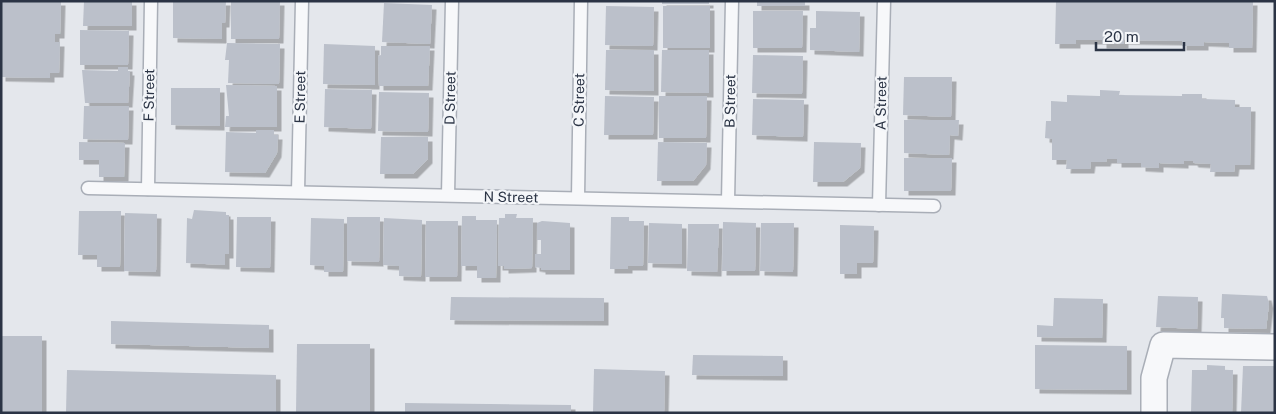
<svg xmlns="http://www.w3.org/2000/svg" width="1276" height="414" viewBox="0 0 1276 414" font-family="'Public Sans',sans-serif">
  <defs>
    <filter id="shadow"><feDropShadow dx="4.5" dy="4.5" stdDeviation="0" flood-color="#0004"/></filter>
  </defs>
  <rect width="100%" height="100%" fill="#e4e7ec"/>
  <!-- building -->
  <g fill="#bbc0ca" filter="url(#shadow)">
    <path d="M1,1h60l-1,33h-5v8h5l-1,31h-9v5l-49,-1z"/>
    <path d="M84,1h48v25h-49z"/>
    <path d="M173,1h53l-1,22h-3v16l-49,-1z"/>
    <path d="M231,1h49l-1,38h-48z"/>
    <rect x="662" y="1" width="47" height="3"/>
    <rect x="757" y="1" width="48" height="5"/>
    <path d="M1056,1h197l-1,47h-23v-5l-25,-1v4h-22v-5l-58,-1v4h-22v-4h-26v4h-21z"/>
    <path d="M384,3l48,2 -2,39 -48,-2z"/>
    <path d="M606,6l48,1 -1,39 -48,-1z"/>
    <rect x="663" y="6" width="47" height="42"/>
    <path d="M753,11h50l-1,37h-49z"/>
    <path d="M816,11l44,1 -1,40 -49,-2v-22h6z"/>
    <path d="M80,30l49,1 -1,34h-48z"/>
    <path d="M227,43l53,1 -1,40 -51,-1 1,-23h-4z"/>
    <path d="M324,44l51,2v39l-52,-1z"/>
    <path d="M381,46h49l-2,40h-49l-1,-30 3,-1z"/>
    <path d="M606,50h48v41l-49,-1z"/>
    <path d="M662,50h47v43l-48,-1z"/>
    <path d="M753,55l50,1 -1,38 -50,-1z"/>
    <path d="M118,67h10v4h2l-2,32h-43l-3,-33 36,1z"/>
    <path d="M904,77h48l-1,40 -48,-2z"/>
    <path d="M226,85l51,1v41h-52l1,-11h3z"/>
    <path d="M171,88h49v38l-49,-1z"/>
    <path d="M325,89l47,1 -1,39 -47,-2z"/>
    <path d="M1100,90l20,1 -1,4 63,1v-2h20v5l33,1v7h16l-1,58h-15l-1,7h-24l1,-8 -17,-1 -1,-2h-9v3l-25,-1v5l-18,-1v-4h-24v-4h-10l-1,3h-15l-1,7h-24l1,-9h-15v-21l-7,-1 1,-17h5v-20l16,1v-7l33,1z"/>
    <path d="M379,92l50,1 -1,39 -50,-1z"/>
    <path d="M605,96l49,1 -1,38h-49z"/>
    <path d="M659,96h48l-1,42h-47z"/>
    <path d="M753,99l51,1 -1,37 -51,-2z"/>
    <path d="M84,106h45l-1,34 -45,-1z"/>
    <path d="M904,120h55l-1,16 -8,-1 -1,20 -45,-2z"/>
    <path d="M256,130h18v5h4l-1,18 -12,20 -40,-1 1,-40 30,1z"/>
    <path d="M381,137h47v22l-15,15h-33z"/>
    <path d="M79,142l46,1 -1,34h-25v-17h-20z"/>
    <path d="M658,142l49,1 -1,22 -13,16h-36z"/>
    <path d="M814,142l47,1 -1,25 -17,14h-30z"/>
    <path d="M904,158h48l-1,33h-47z"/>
    <path d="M194,210l32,2v3h3v39h-4v11l-39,-2 1,-45 5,1z"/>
    <path d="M79,211h42l-1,56h-23v-12h-19z"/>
    <path d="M125,213l32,1 -1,58 -32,-1z"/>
    <path d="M505,214h12l-1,4h17l-1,50 -28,1v-3h-6l1,-48h6z"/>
    <path d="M462,216h14v4h21l-1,58h-19v-12h-16z"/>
    <path d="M237,217h34l-1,51 -34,-1z"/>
    <path d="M347,217h33l-1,45 -32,-1z"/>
    <path d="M611,217h18v4h15l-1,45h-15v3h-18z"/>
    <path d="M311,218l33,1 -1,53h-19v-6l-14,-1z"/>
    <path d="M384,218l38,2 -1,57 -22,-1v-10l-16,-1z"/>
    <path d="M426,221h32l-1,56h-32z"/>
    <path d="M542,221l28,2v47h-29v-2l-6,-1v-13h6v-14h-4v-17z"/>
    <path d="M723,222l33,1 -1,48h-33z"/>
    <path d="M649,223l33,1v40l-34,-1z"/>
    <path d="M761,223h33l-1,49 -33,-1z"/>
    <path d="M688,224h31l-2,48 -30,-1z"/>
    <path d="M840,225l34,1 -1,37h-16v11h-17z"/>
    <path d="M1222,294l45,2 2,8 -3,25 -42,-1v-10h-3z"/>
    <path d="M1158,296l40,1 -1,32 -41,-2z"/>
    <path d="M451,297l153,1v23l-154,-1z"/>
    <path d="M1054,298l49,1 -1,39 -65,-1v-12l16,1z"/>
    <path d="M111,321l158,4v23l-158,-4z"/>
    <rect x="1" y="336" width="41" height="77"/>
    <path d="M297,344h73v69h-74z"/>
    <path d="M1035,345l92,1v44l-92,-1z"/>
    <path d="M693,355l90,1v20l-91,-1z"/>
    <path d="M1207,365l18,1v4h8l-1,43h-41l1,-43h15z"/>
    <path d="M1243,366h32v47h-34z"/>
    <path d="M594,369l71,2 -1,42h-71z"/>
    <path d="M67,370l209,5v38h-210z"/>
    <path d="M405,403l166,2v8h-166z"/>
  </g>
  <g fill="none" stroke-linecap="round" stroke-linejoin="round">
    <!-- service casing -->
    <g stroke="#a9aeb7" stroke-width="15">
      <g id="service">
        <path d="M88,188l846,18"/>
        <path d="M148,189l3,-188"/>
        <path d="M298,192l4,-191"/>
        <path d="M448,195l4,-194"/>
        <path d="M578,198l3,-197"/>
        <path d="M728,201l4,-200"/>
        <path d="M879,205l5,-204"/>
      </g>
    </g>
    <!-- minor casing -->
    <g stroke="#a9aeb7" stroke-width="28">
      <path id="minor" d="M1154,413v-35l9,-33 112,2"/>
    </g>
    <!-- service -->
    <use href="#service" stroke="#f7f8fa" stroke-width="12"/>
    <!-- minor -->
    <use href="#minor" stroke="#f7f8fa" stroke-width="25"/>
  </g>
  <g text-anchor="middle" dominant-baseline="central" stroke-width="4.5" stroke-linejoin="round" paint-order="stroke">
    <!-- street labels -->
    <g font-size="14" fill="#2b3445" stroke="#f4f6f9">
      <text transform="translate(149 95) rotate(-89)">F Street</text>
      <text transform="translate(300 97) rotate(-89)">E Street</text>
      <text transform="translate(450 98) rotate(-89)">D Street</text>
      <text transform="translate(579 100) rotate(-89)">C Street</text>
      <text transform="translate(730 101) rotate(-89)">B Street</text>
      <text transform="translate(881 103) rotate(-89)">A Street</text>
      <text transform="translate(511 197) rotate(1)">N Street</text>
    </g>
  </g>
  <!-- border -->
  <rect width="1276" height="414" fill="none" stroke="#2b3445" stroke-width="5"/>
  <!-- scale -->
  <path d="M1096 42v8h88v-8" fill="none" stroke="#2b3445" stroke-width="2.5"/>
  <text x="1104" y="42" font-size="15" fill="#2b3445" stroke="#f4f6f9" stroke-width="4" paint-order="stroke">20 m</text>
</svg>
